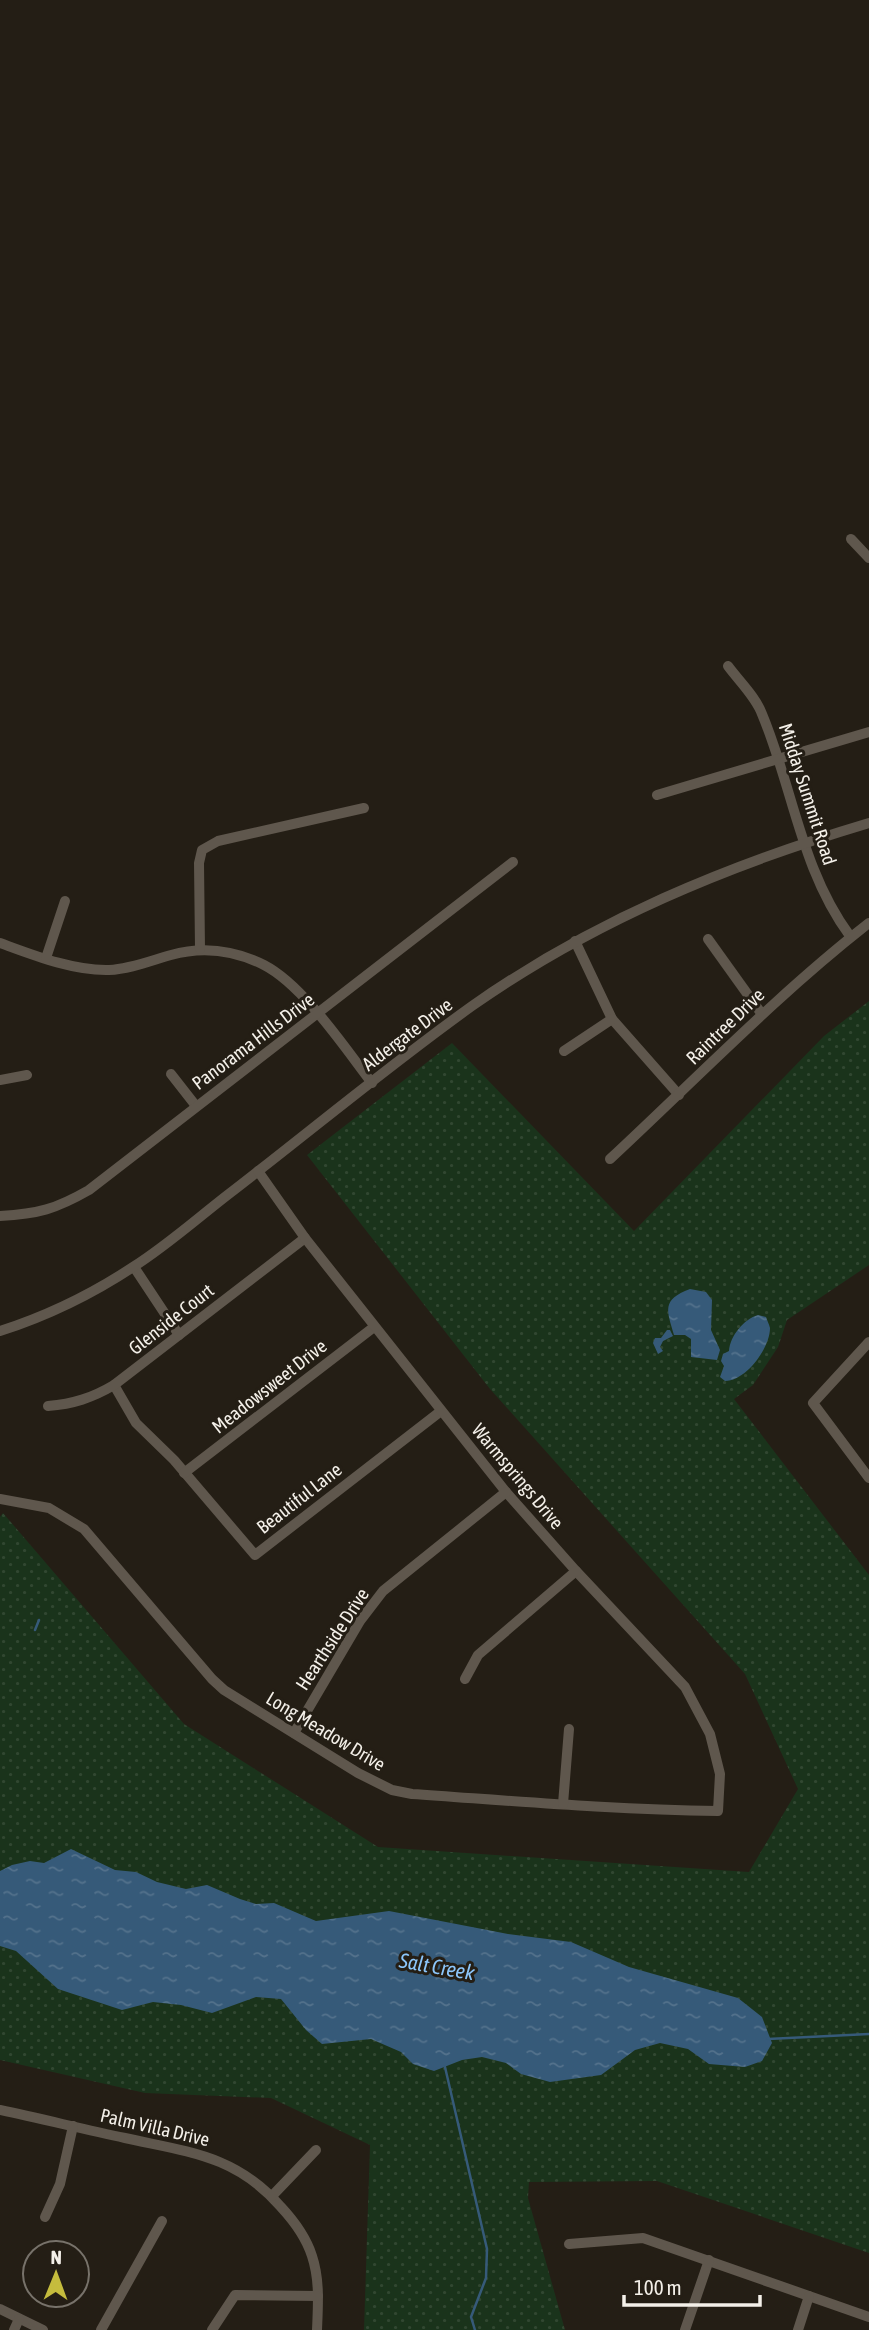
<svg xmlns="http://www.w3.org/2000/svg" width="869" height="2330" viewBox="0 0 869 2330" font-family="'Asap Condensed',sans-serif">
  <defs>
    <pattern id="grass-dots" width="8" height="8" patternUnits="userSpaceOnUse" patternTransform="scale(1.75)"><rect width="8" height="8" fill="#1a331b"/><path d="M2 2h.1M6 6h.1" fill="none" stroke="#314731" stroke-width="1.8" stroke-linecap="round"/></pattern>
    <pattern id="water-ripples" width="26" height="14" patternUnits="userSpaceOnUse" patternTransform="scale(1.75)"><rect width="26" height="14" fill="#365a79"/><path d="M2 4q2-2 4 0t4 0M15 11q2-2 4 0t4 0" fill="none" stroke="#54728c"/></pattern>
  </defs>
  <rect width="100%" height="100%" fill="#241e15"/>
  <!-- grass -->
  <path fill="url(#grass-dots)" d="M869,1001v264l-82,55 -9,27 -25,38 -19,14 135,176v678l-212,-72 -128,1 -1,16 37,132h-201l6,-185 -99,-47 -126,-5 -145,-33v-543l3,-4 181,211 194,123 371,25 49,-83 -53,-115 -255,-285 -183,-234 145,-112 182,188 190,-195z"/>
  <!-- water -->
  <g fill="url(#water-ripples)">
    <path d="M690,1289l16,3 6,8 -1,30 9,20 -3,10 -26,-3v-18l-6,-4h-11c-7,-25 -13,-35 16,-46z"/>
    <path d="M758,1315l8,2c1,3 3,7 4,11 0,20 -24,53 -45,53l-5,-4 4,-11 -3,-5 2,-7 6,-3c1,-15 15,-32 29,-36z"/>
    <path d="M667,1330h3l3,6 -10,5 -3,6 3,4 -5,3 -5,-11 2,-5h6z"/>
    <path d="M71,1849l44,21 21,2 21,10 29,7 21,-4 33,14 16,5 18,-1 42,18 73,-10 119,23 63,8 58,25 109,31 24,19 10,26 -10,18 -17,6 -36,-3 -21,-15 -28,-6 -25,7 -34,25 -51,7 -29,-8 -15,-11 -24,-6 -20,3 -28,11 -21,-7 -12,-12 -30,-13 -49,5 -16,-14 -25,-31 -25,-2 -44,16 -31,-8 -28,-3 -31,8 -64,-21 -42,-38 -16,-5v-75l12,-6 18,-4 14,2z"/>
  </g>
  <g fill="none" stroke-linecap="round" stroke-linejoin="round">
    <!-- stream -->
    <g stroke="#365a79" stroke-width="2.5">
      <path d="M35,1630l4,-10"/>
      <path d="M768,2039l101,-5"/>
      <path d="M445,2067l42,182 -1,29 -15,39 4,13"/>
    </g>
    <!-- minor -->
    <g stroke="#5f574d" stroke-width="10">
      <path d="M851,539l18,19"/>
      <path d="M728,666c11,15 28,31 34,48 31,74 39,156 88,222"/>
      <path d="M657,795l212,-63"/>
      <path d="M708,939l53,74"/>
      <path d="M575,941l37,78 67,76"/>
      <path d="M0,943c33,12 73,28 109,27 21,-1 41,-9 62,-15 32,-9 63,-5 93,10 39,20 81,83 108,118"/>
      <path d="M200,949l-1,-86 3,-13 16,-9 146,-33"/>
      <path d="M46,958l19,-57"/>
      <path d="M564,1051l48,-32"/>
      <path d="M171,1074l25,32"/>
      <path d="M0,1080l27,-5"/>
      <path d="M610,1159c86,-80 167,-164 259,-236"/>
      <path d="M0,1216c38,-2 56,-7 89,-26l424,-328"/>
      <path d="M134,1267l45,68"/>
      <path d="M0,1331c47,-15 92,-37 133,-64 35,-22 68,-52 101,-77 79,-61 157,-126 238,-184 121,-85 256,-141 397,-183"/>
      <path d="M869,1342l-56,61 56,75"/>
      <path d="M114,1385l22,38 38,37 81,95 186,-144"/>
      <path d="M48,1406c25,-2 44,-8 66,-21l191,-147"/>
      <path d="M184,1473l190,-146"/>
      <path d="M0,1499l49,9 35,21 128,150 12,11 134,83 34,17 20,4c102,7 204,16 306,17l2,-37 -10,-40 -25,-47 -109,-116 -70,-79 -201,-254 -47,-67"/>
      <path d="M465,1679l13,-24 98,-84"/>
      <path d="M294,1733l66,-112 23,-30 123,-99"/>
      <path d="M563,1804l6,-75"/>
      <path d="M0,2110c42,9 83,19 125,28 63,14 111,17 156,69 13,14 25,30 31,49 8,24 6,49 5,74"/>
      <path d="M272,2196l44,-46"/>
      <path d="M45,2217l15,-33 13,-58"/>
      <path d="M569,2244l74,-6 226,79"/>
      <path d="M0,2309l43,21"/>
      <path d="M14,2330l5,-11"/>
      <path d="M101,2330l61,-109"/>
      <path d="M212,2330l23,-35 83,1"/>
      <path d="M685,2330l24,-70"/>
      <path d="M798,2330l11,-34"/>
    </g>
  </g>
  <g text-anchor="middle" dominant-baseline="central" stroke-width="6" stroke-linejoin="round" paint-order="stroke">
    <!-- street labels -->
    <g font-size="19" fill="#f4f0e9" stroke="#241e15">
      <text transform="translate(808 794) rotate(72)">Midday Summit Road</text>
      <text transform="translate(725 1026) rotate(-44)">Raintree Drive</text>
      <text transform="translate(407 1034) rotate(-37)">Aldergate Drive</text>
      <text transform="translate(253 1041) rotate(-37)">Panorama Hills Drive</text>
      <text transform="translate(171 1319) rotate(-38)">Glenside Court</text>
      <text transform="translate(269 1386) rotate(-38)">Meadowsweet Drive</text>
      <text transform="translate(518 1476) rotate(50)">Warmsprings Drive</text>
      <text transform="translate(299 1498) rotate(-38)">Beautiful Lane</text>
      <text transform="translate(332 1639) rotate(-57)">Hearthside Drive</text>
      <text transform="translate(326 1731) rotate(31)">Long Meadow Drive</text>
      <text transform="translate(155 2127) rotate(13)">Palm Villa Drive</text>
    </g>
    <!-- water labels -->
    <g font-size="21" font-style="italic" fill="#8cc6fb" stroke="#241e15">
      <text transform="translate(437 1966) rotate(10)">Salt Creek</text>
    </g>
  </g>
  <!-- north arrow -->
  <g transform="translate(56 2274) rotate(1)"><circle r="33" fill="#241e15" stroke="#77726a" stroke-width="2"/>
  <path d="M0-5L12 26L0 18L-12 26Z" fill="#c5bc3d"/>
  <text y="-10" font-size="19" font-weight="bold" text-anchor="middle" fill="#f4f0e9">N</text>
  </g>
  <!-- scale -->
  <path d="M624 2295v10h136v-10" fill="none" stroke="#f4f0e9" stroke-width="3.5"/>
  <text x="634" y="2295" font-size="21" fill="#f4f0e9" stroke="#241e15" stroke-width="5" paint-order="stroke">100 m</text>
</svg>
